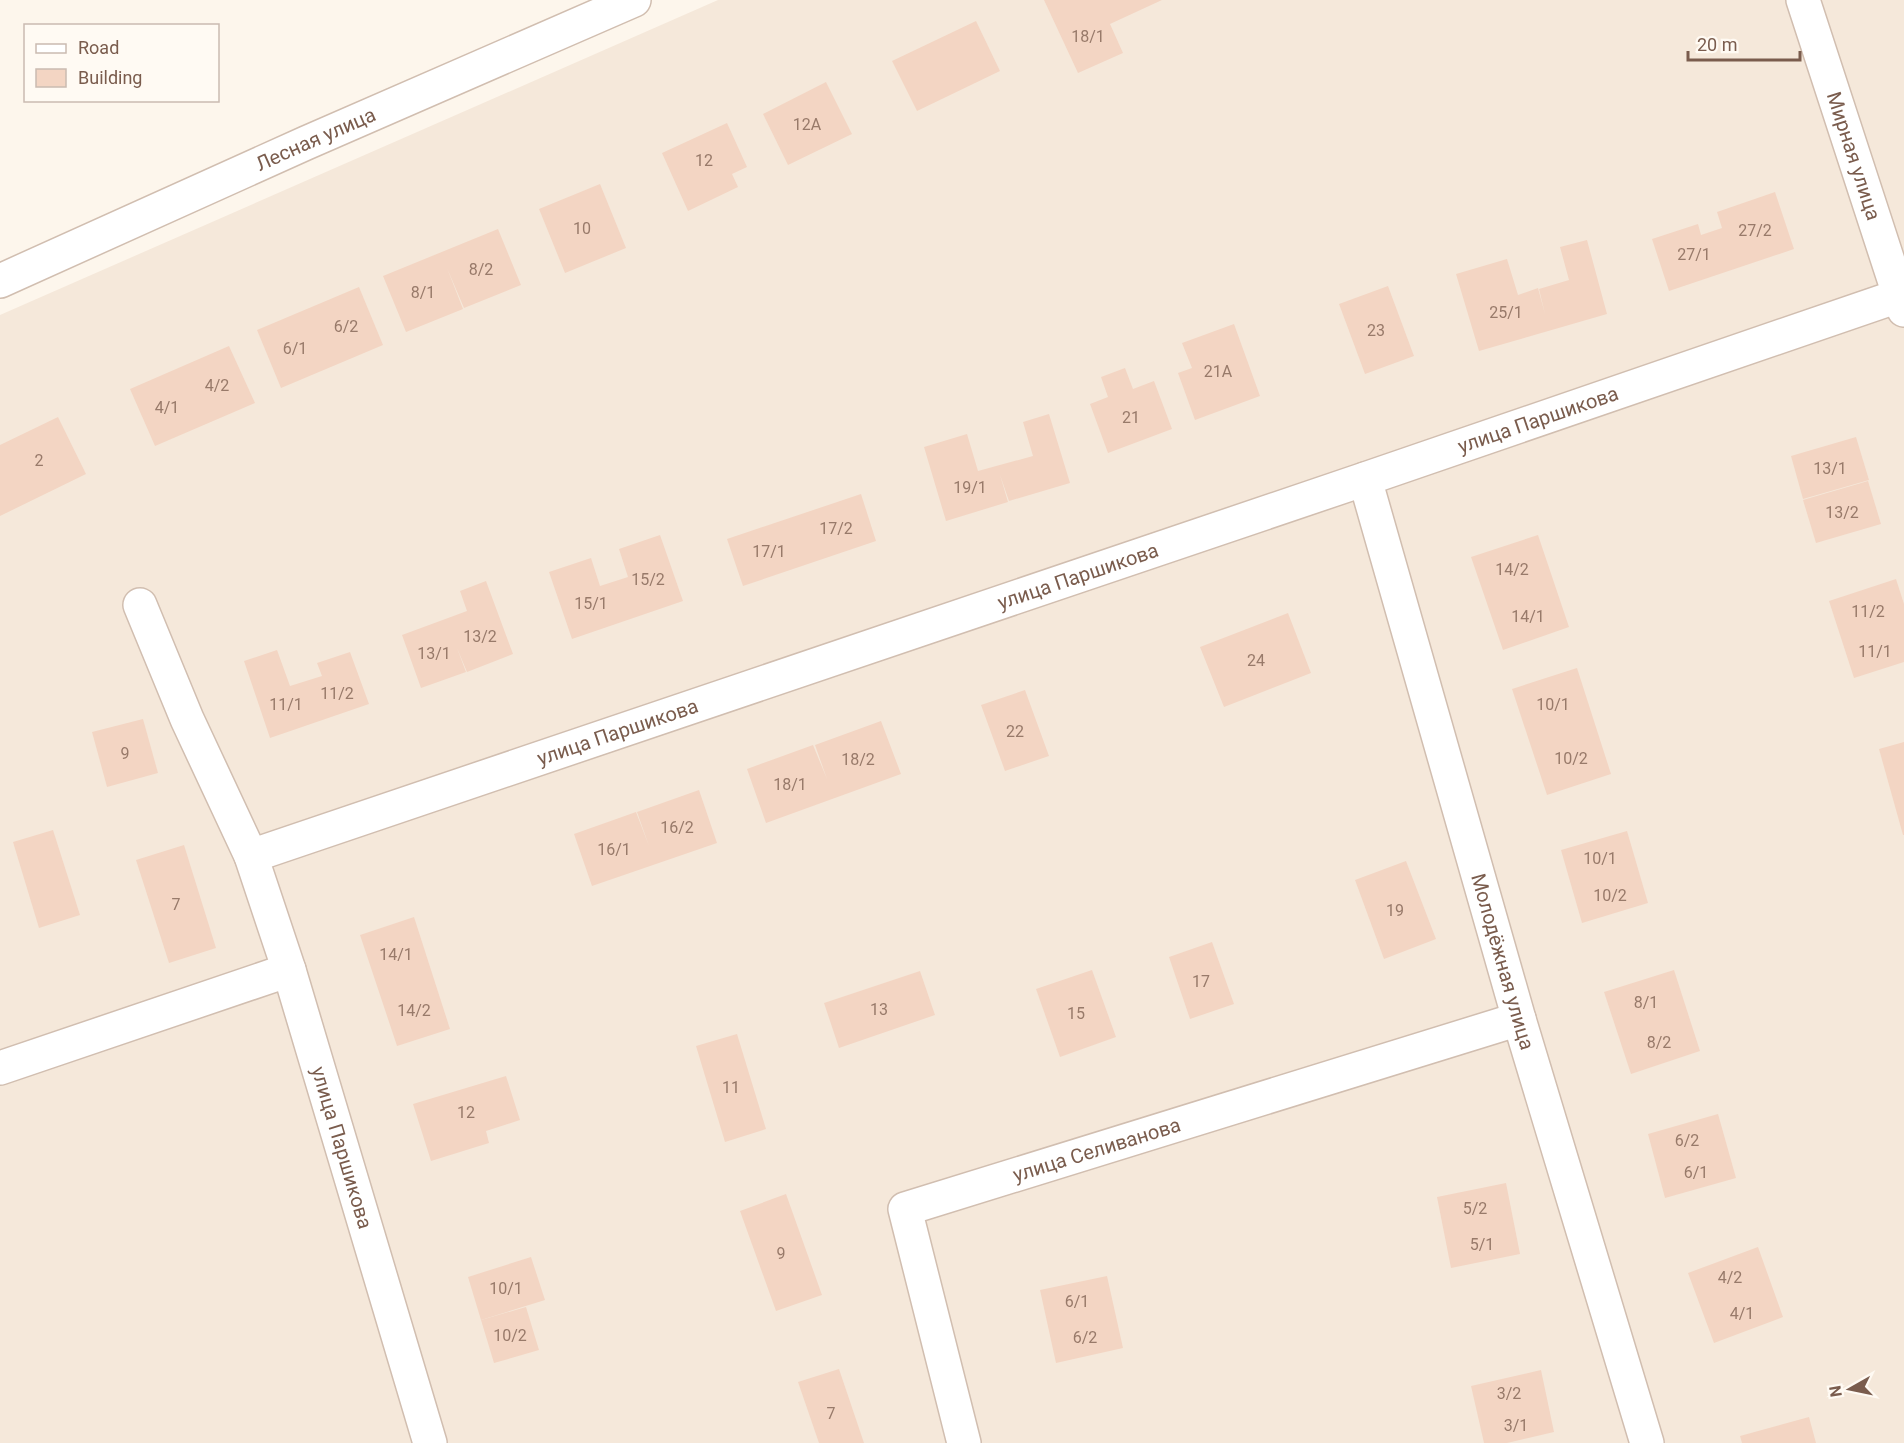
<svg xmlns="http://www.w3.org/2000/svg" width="1904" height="1443" viewBox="0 0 1904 1443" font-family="Roboto,sans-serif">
  <rect width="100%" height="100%" fill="#fdf6ec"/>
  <!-- residential -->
  <path fill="#f5e8da" d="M718,0h1186v1443h-1904v-1128z"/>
  <!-- building -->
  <g fill="#f3d5c3">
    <path d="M1044,0h118l-52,24 13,29 -45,20z"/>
    <path d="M976,21l24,50 -83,40 -25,-50z"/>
    <path d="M826,82l26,52 -64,31 -25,-51z"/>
    <path d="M727,123l20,44 -15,7 6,13 -50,24 -26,-58z"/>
    <path d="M600,184l26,64 -61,25 -26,-64z"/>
    <path d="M1775,192l19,57 -125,42 -17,-52 46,-15 3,11 21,-7 -5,-16z"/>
    <path d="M498,229l23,56 -57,23 -17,-40 16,41 -57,23 -23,-56z"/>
    <path d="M1587,240l20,74 -128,37 -23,-77 51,-15 11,36 20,-7 7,26 -6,-25 30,-9 -9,-33z"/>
    <path d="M1388,286l26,70 -49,18 -26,-70z"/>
    <path d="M359,287l24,58 -102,43 -24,-58z"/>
    <path d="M1234,324l26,72 -65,24 -17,-47 14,-5 -10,-25z"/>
    <path d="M229,346l26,57 -100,43 -25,-57z"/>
    <path d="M1125,368l8,21 21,-8 18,48 -64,24 -18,-49 18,-7 -7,-20z"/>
    <path d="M1049,414l21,69 -61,18 -9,-26 8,27 -62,19 -22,-74 43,-13 11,37 55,-15 -10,-34z"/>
    <path d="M58,417l28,57 -86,42v-71z"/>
    <path d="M1856,437l13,43 -66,19 -12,-43z"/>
    <path d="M1868,481l13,43 -65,19 -13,-43z"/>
    <path d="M861,494l15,47 -133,45 -16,-47z"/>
    <path d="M660,535l23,66 -111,38 -23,-67 42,-14 9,28 28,-9 -9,-28z"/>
    <path d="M1538,535l31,92 -66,23 -32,-93z"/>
    <path d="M1896,579l8,25v58l-50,16 -25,-77z"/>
    <path d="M486,581l27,73 -46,18 -10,-24 9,24 -45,16 -19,-53 65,-24 -7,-20z"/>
    <path d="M1288,613l23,60 -87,34 -24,-60z"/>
    <path d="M277,650l13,36 32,-10 -5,-13 33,-11 19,52 -99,34 -26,-77z"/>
    <path d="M1577,668l34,106 -64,21 -35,-106z"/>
    <path d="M1025,690l24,66 -44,15 -24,-66z"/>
    <path d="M143,719l15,54 -51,14 -15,-55z"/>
    <path d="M881,721l20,53 -135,49 -19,-54 66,-24 14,34 -12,-34z"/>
    <path d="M1904,742v93h-1l-24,-86z"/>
    <path d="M699,790l18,53 -125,43 -18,-52 62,-22 13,34 -12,-34z"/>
    <path d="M53,830l27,85 -41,13 -26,-86z"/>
    <path d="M1627,831l21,72 -66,20 -21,-73z"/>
    <path d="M184,845l32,103 -47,15 -33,-103z"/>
    <path d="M1406,861l30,78 -52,20 -29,-79z"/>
    <path d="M414,917l36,112 -53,17 -37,-111z"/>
    <path d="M1212,942l22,62 -44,15 -21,-62z"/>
    <path d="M1092,970l24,67 -56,20 -24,-68z"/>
    <path d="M1674,970l26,81 -69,23 -27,-82z"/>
    <path d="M920,971l15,44 -96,33 -15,-45z"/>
    <path d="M737,1034l29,95 -41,13 -29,-96z"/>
    <path d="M506,1076l14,44 -34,11 3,12 -58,18 -18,-57z"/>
    <path d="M1718,1114l18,64 -71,20 -17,-64z"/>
    <path d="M1506,1183l14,71 -69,14 -14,-71z"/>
    <path d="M786,1194l36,101 -46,16 -36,-100z"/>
    <path d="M1758,1247l25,70 -69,26 -26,-70z"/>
    <path d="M531,1257l14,43 -64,20 -13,-43z"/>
    <path d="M1107,1276l16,72 -67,15 -16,-73z"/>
    <path d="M526,1307l13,43 -45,13 -13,-43z"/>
    <path d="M839,1369l25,74h-45l-21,-61z"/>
    <path d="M1541,1370l13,62 -47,11h-23l-13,-57z"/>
    <path d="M1809,1417l7,26h-74l-2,-7z"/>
  </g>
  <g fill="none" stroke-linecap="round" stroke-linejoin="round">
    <!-- minor casing -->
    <g stroke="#d1beb0" stroke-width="36">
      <g id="minor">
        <path id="s1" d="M1803,0l101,310"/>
        <path id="s2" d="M0,281l306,-138 328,-143"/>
        <path id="s3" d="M1365,479l154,540 128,424"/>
        <path id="s4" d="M140,605l47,114 64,137 38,114 141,473"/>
        <path id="s5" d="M251,856l1114,-377 539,-185"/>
        <path d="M0,1068l289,-98"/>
        <path id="s6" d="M964,1443l-59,-234 614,-190"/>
      </g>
    </g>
    <!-- minor -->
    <use href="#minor" stroke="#fff" stroke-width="33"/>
  </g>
  <g text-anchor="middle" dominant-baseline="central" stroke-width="6" stroke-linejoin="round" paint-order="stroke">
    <!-- number labels -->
    <g font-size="16" fill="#987a6a">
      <text x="1088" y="36">18/1</text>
      <text x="807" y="124">12А</text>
      <text x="704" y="160">12</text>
      <text x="582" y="228">10</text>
      <text x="1755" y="230">27/2</text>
      <text x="1694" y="254">27/1</text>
      <text x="481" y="269">8/2</text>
      <text x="423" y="292">8/1</text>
      <text x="1506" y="312">25/1</text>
      <text x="346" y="326">6/2</text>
      <text x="1376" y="330">23</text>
      <text x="295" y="348">6/1</text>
      <text x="1218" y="371">21А</text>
      <text x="217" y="385">4/2</text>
      <text x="167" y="407">4/1</text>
      <text x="1131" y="417">21</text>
      <text x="39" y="460">2</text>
      <text x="1830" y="468">13/1</text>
      <text x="970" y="487">19/1</text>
      <text x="1842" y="512">13/2</text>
      <text x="836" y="528">17/2</text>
      <text x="769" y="551">17/1</text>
      <text x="1512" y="569">14/2</text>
      <text x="648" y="579">15/2</text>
      <text x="591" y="603">15/1</text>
      <text x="1868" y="611">11/2</text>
      <text x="1528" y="616">14/1</text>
      <text x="480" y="636">13/2</text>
      <text x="1875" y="651">11/1</text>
      <text x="434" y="653">13/1</text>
      <text x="1256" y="660">24</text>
      <text x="337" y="693">11/2</text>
      <text x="286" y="704">11/1</text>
      <text x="1553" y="704">10/1</text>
      <text x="1015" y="731">22</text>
      <text x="125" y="753">9</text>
      <text x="1571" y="758">10/2</text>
      <text x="858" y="759">18/2</text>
      <text x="790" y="784">18/1</text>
      <text x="677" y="827">16/2</text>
      <text x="614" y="849">16/1</text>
      <text x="1600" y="858">10/1</text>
      <text x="1610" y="895">10/2</text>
      <text x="176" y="904">7</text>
      <text x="1395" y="910">19</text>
      <text x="396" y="954">14/1</text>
      <text x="1201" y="981">17</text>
      <text x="1646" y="1002">8/1</text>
      <text x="879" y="1009">13</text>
      <text x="414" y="1010">14/2</text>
      <text x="1076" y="1013">15</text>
      <text x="1659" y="1042">8/2</text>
      <text x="731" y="1087">11</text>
      <text x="466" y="1112">12</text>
      <text x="1687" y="1140">6/2</text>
      <text x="1696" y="1172">6/1</text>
      <text x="1475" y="1208">5/2</text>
      <text x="1482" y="1244">5/1</text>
      <text x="781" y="1253">9</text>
      <text x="1730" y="1277">4/2</text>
      <text x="506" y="1288">10/1</text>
      <text x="1077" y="1301">6/1</text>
      <text x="1742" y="1313">4/1</text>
      <text x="510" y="1335">10/2</text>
      <text x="1085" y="1337">6/2</text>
      <text x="1509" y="1393">3/2</text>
      <text x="831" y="1413">7</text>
      <text x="1516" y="1425">3/1</text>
    </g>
    <!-- street labels -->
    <g font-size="20" fill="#7a5c4d" stroke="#fffaf3">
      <text stroke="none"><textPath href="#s2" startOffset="346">Лесная улица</textPath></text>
      <text stroke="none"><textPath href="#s1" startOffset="164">Мирная улица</textPath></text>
      <text stroke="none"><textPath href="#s5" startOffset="1359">улица Паршикова</textPath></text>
      <text stroke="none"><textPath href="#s5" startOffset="873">улица Паршикова</textPath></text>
      <text stroke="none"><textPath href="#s5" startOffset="387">улица Паршикова</textPath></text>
      <text stroke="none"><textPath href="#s3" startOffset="502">Молодёжная улица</textPath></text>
      <text stroke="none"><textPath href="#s4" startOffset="580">улица Паршикова</textPath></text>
      <text stroke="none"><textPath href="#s6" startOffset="442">улица Селиванова</textPath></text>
    </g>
  </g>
  <!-- legend -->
  <rect x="24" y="24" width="195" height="78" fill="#fffaf3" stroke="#cabbb1" stroke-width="1.5"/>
  <rect x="36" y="44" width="30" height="9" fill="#ffffff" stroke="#cabbb1" stroke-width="1.5"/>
  <text x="78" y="54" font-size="18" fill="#7a5c4d">Road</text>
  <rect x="36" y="69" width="30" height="18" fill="#f3d5c3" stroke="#cabbb1" stroke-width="1.5"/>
  <text x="78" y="84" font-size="18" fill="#7a5c4d">Building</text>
  <!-- north arrow -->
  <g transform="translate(1850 1389) rotate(261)" stroke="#fffaf3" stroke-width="4.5" paint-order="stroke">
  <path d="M0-4.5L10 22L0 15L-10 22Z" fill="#7a5c4d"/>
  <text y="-9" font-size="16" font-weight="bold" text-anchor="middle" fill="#7a5c4d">N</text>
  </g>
  <!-- scale -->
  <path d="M1688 51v9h112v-9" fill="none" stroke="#7a5c4d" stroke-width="3"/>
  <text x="1697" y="51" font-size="18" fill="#7a5c4d" stroke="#fffaf3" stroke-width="4.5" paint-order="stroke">20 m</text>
</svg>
